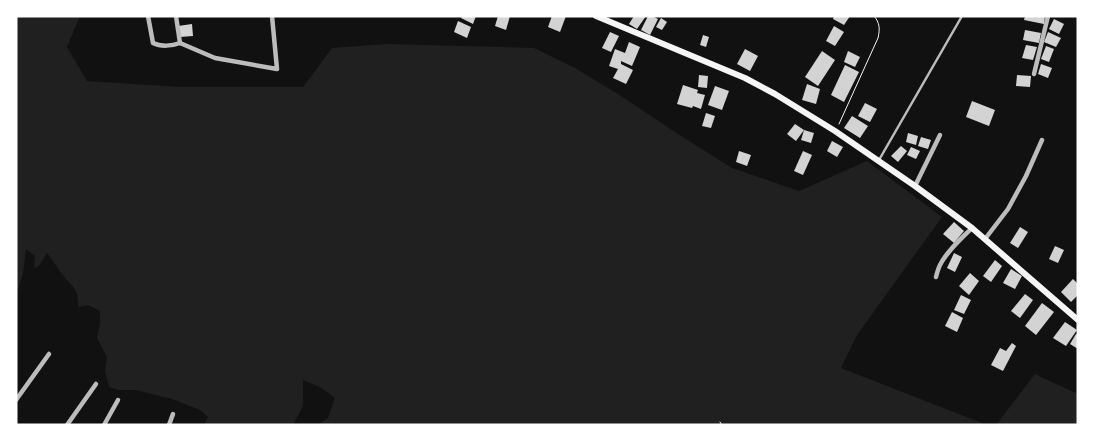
<svg xmlns="http://www.w3.org/2000/svg" width="1094" height="441" viewBox="0 0 1094 441" font-family="'Work Sans',sans-serif">
  <rect width="100%" height="100%" fill="#111"/>
  <!-- green -->
  <g fill="#202020">
    <path d="M16,16h64l-13,31 20,34 94,6h122l29,-39 55,-4 147,4 41,20 46,28 57,38 54,34 67,23 68,-30 75,56 -85,118 -16,33 146,57h-669l10,-7 7,-20 -15,-11 -17,-7v26l-10,19h-89l4,-8 -8,-7 -28,-11 -36,-9h-17l-10,-3 -4,-16 2,-14 -10,-19 3,-15v-12l-12,-6 -10,2c1,-20 -6,-20 -17,-34 -5,-7 -9,-14 -14,-20l-8,13 -5,2 1,-12 -9,-7 -3,25 -7,21z"/>
    <path d="M1035,374l43,20v31h-82z"/>
  </g>
  <!-- building -->
  <g fill="#d3d3d3">
    <path d="M462,16h14l-3,8 -12,-6z"/>
    <path d="M498,16h12l-4,14 -11,-4z"/>
    <path d="M552,16h14l-6,16 -12,-5z"/>
    <path d="M634,16h12l-9,13 -8,-5z"/>
    <path d="M648,16h4l6,3 -8,16 -9,-5z"/>
    <path d="M834,16h16l-6,9 -11,-6z"/>
    <path d="M1025,16h20l-1,8 -20,-4z"/>
    <path d="M661,18l6,4 -5,8 -6,-3z"/>
    <path d="M1054,19l10,5 -5,10 -10,-5z"/>
    <path d="M458,21l13,6 -4,11 -13,-6z"/>
    <path d="M192,24l1,12 -13,1 -2,-11z"/>
    <path d="M834,26l10,6 -9,14 -9,-5z"/>
    <path d="M1025,30l16,3 -2,10 -16,-3z"/>
    <path d="M610,32l9,4 -8,16 -9,-4z"/>
    <path d="M1048,32l13,6 -5,9 -12,-5z"/>
    <path d="M703,35l6,2 -3,10 -6,-2z"/>
    <path d="M629,42l11,5 -8,19 -11,-5v3l12,6 -7,14 -13,-6 5,-9 -9,-3 6,-17 10,4z"/>
    <path d="M1026,45l11,2 -4,13 -11,-2z"/>
    <path d="M1046,46l8,3 -5,13 -8,-3z"/>
    <path d="M745,49l13,7 -8,15 -13,-7z"/>
    <path d="M822,51l13,9 -17,26 -13,-9z"/>
    <path d="M848,51l12,6 -5,10 -11,-5z"/>
    <path d="M1041,64l11,4 -4,10 -10,-4z"/>
    <path d="M845,65l14,7 -15,30 -13,-7z"/>
    <path d="M699,75l9,1 -1,12 -9,-1z"/>
    <path d="M1017,75l14,1 -1,11 -14,-1z"/>
    <path d="M807,84l13,5 -4,15 -14,-4z"/>
    <path d="M683,85l15,5 -1,3 8,2 -4,14 -8,-3 -1,2 -15,-4z"/>
    <path d="M715,86l14,5 -7,19 -14,-5z"/>
    <path d="M972,101l23,9 -6,16 -23,-9z"/>
    <path d="M865,103l12,6 -7,13 -12,-6z"/>
    <path d="M706,113l9,3 -4,12 -9,-2z"/>
    <path d="M852,116l16,10 -8,12 -16,-10z"/>
    <path d="M795,124l9,6 -8,11 -9,-7z"/>
    <path d="M804,130l10,3 -3,10 -10,-3z"/>
    <path d="M908,133l10,3 -2,9 -10,-3z"/>
    <path d="M921,137l10,3 -3,9 -10,-3z"/>
    <path d="M832,141l11,6 -6,10 -10,-6z"/>
    <path d="M901,146l6,5 -9,11 -7,-6z"/>
    <path d="M911,147l9,4 -4,8 -9,-4z"/>
    <path d="M739,151l12,4 -4,11 -11,-4z"/>
    <path d="M803,151l9,4 -9,20 -9,-4z"/>
    <path d="M954,222l10,9 -10,12 -11,-9z"/>
    <path d="M1020,227l8,5 -10,16 -8,-5z"/>
    <path d="M1055,246l9,4 -6,13 -9,-4z"/>
    <path d="M954,253l8,4 -7,15 -8,-4z"/>
    <path d="M995,260l7,6 -11,16 -8,-6z"/>
    <path d="M1011,269l11,7 -7,13 -12,-6z"/>
    <path d="M970,273l9,8 -10,14 -10,-9z"/>
    <path d="M1073,279l5,5v11l-7,7 -10,-10z"/>
    <path d="M1025,294l8,6 -13,18 -9,-7z"/>
    <path d="M961,295l10,5 -7,14 -10,-4z"/>
    <path d="M1042,303l12,9 -18,23 -11,-9z"/>
    <path d="M952,312l11,6 -6,14 -12,-6z"/>
    <path d="M1065,322l12,8 -11,16 -13,-8z"/>
    <path d="M1076,334l2,1v14l-8,-5z"/>
    <path d="M1012,343l4,3 -13,25 -12,-6 9,-17 6,3z"/>
  </g>
  <g fill="none" stroke-linecap="round" stroke-linejoin="round">
    <!-- path -->
    <g stroke="#f5f5f5" stroke-width="1">
      <path d="M839,124l39,-86c2,-9 2,-15 -4,-22"/>
      <path d="M720,422l2,3"/>
    </g>
    <!-- service -->
    <path stroke="#bcbcbc" stroke-width="2.5" d="M879,160l83,-144"/>
    <!-- minor -->
    <g stroke="#bcbcbc" stroke-width="4.5">
      <path d="M148,16l5,27c8,4 19,3 27,0l35,15 62,11 -5,-53"/>
      <path d="M176,16l4,27"/>
      <path d="M1034,74l14,-58"/>
      <path d="M915,186l25,-51"/>
      <path d="M985,239l23,-30 18,-33 16,-36"/>
      <path d="M936,277c1,-4 2,-8 4,-12 7,-14 21,-26 32,-37"/>
      <path d="M16,400l33,-46"/>
      <path d="M67,425l29,-41"/>
      <path d="M104,425l14,-25"/>
      <path d="M169,425l4,-11"/>
    </g>
    <!-- secondary -->
    <path stroke="#f5f5f5" stroke-width="6" d="M596,16l149,62 30,16 60,37 80,55 57,42 106,92"/>
  </g>
  <!-- border -->
  <rect width="1094" height="441" fill="none" stroke="#ffffff" stroke-width="35"/>
</svg>
